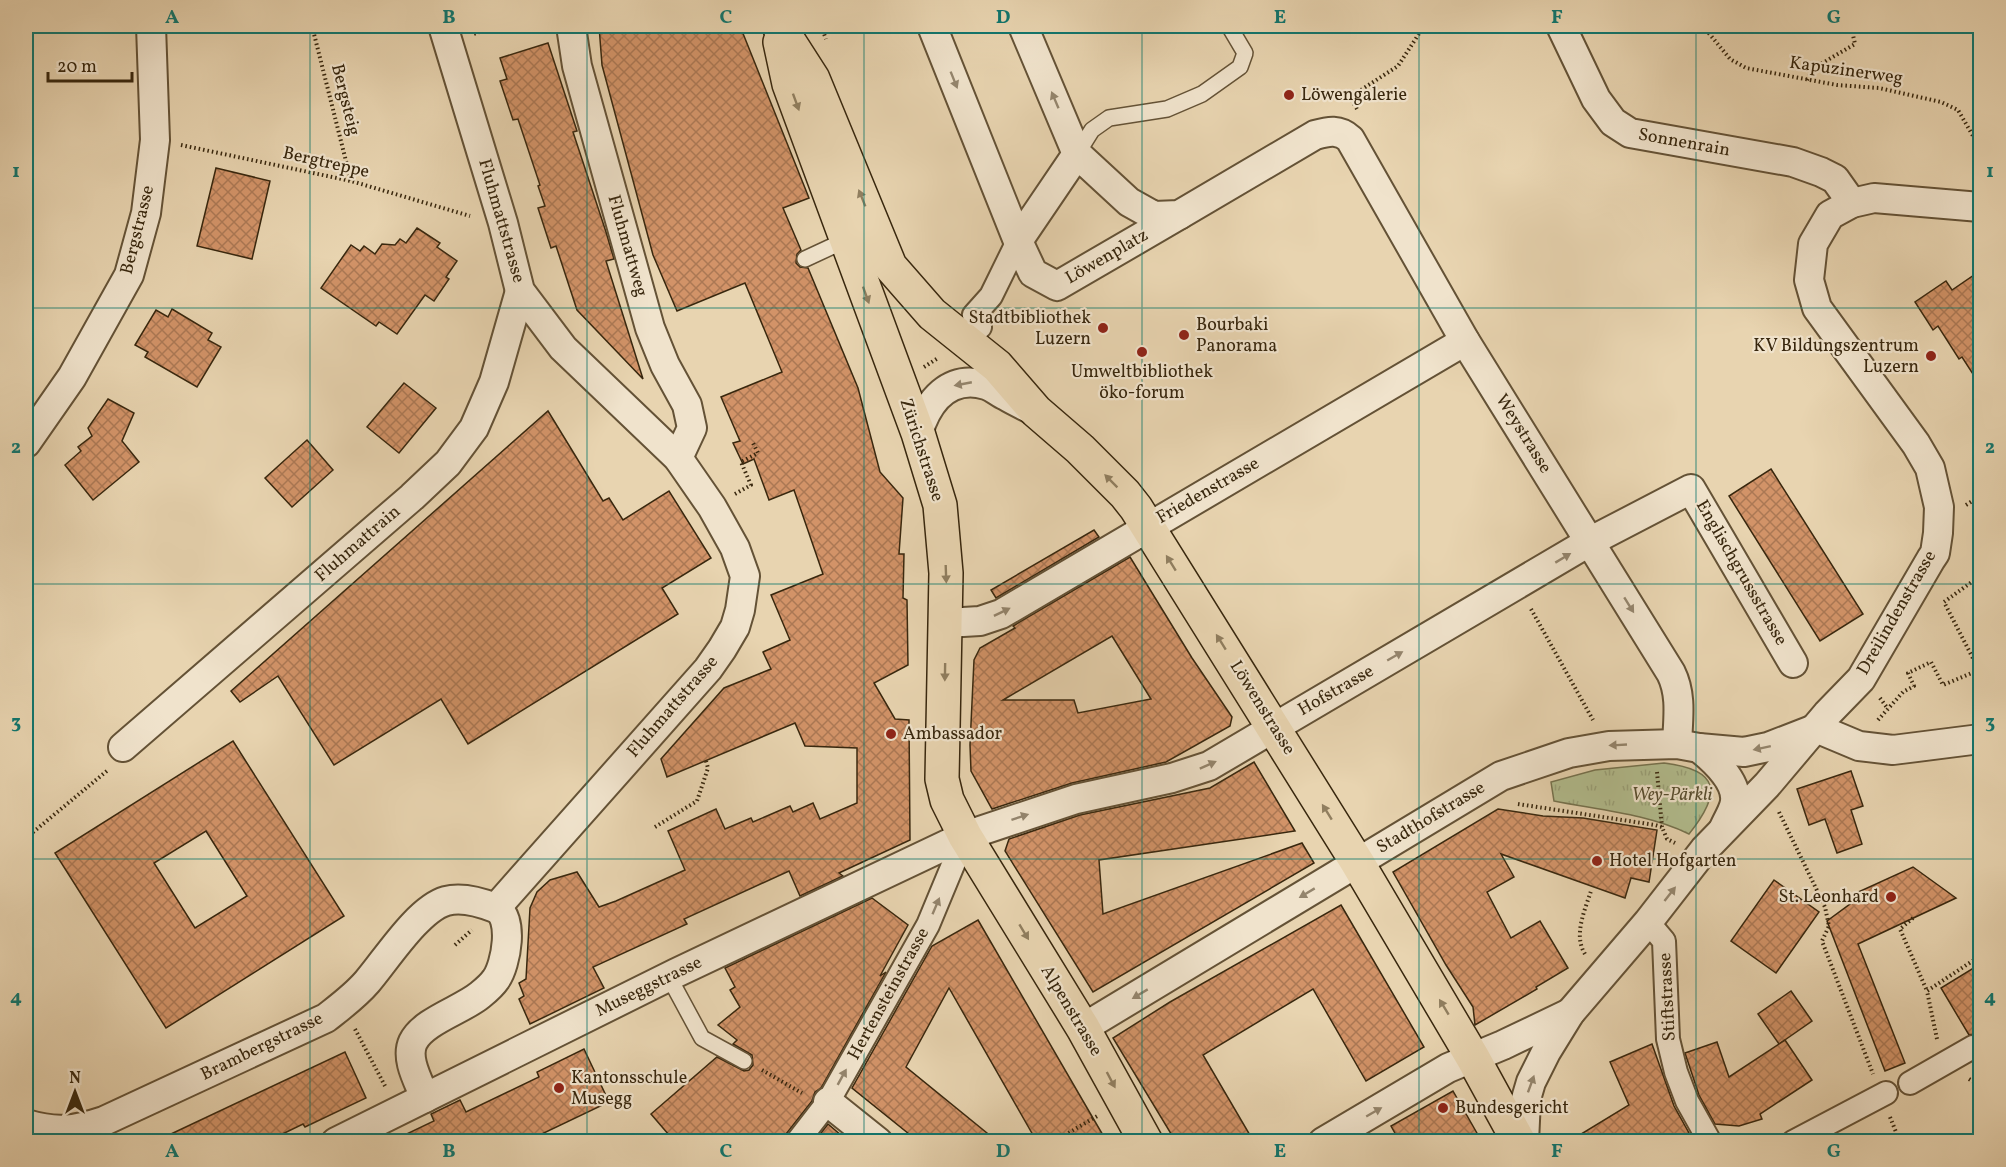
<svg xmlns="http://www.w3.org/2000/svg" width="2006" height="1167" viewBox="0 0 2006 1167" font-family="Vollkorn,serif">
  <defs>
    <pattern id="park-tufts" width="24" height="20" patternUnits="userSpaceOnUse" patternTransform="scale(1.5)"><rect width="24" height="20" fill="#b2bd8e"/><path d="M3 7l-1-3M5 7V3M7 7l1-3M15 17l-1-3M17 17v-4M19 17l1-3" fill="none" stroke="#9aa279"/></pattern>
    <pattern id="building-cross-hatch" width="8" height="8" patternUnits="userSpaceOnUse" patternTransform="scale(1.5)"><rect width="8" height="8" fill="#d29368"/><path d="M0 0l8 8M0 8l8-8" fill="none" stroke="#ab7854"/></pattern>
  </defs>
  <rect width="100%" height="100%" fill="#e8d4b0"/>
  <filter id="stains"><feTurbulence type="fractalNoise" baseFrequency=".00333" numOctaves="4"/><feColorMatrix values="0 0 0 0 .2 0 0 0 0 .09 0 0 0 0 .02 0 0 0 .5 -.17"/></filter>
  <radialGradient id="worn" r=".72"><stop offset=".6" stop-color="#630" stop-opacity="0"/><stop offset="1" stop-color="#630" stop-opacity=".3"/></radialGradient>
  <!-- park -->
  <path fill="url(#park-tufts)" stroke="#75724e" stroke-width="1.5" d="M1664,763c58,7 57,31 25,71 -41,-20 -90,-24 -135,-33l-3,-19 44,-12z"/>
  <!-- building -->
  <g fill="url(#building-cross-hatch)" stroke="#38270e" stroke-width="1.5" fill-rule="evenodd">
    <path d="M599,26h141l69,172 -26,10 18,42 -4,4 -1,9 4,4 8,1 50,120 22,84 23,26 -4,56h5l-1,44 4,2 1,65 -34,18 21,36 14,1 1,120 -71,33 4,3 -43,20 -11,-25 -105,48 3,5 -94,43 11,21 -74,36 -11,-25 5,-3 -5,-13 7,-4 4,-71 7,-16 13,-12 27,-8 22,35 17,-6 69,-31 -17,-39 48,-22 9,20 26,-11 2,4 37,-16 3,6 20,-9 7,16 37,-16v-55l-52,-2 -10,-23 -128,54 -6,-18 63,-71 47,-19 -8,-17 27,-12 -19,-45 52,-21 -29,-84 -25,10 -15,-41 -11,5 -10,-21 7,-2 -19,-44 61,-25 -37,-89 -68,28 -24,-56 -51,-190z"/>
    <path d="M548,43l29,88 -4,1 33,100 8,27 -8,2 37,118 -66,-69 -21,-64 -5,2 -13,-40 7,-2 -7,-20 2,-1 -22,-66 -5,1 -13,-39 7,-2 -7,-21z"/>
    <path d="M216,168l54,13 -18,78 -55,-13z"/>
    <path d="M417,228l23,15 -3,4 20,14 -11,16 3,2 -15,22 -9,-6 -28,39 -18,-12 -3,4 -55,-38 30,-43 9,6 4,-5 11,8 7,-10 13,1 5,-6 6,4z"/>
    <path d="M1980,271v114l-18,-28 -3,2 -21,-33 -5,4 -18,-28 31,-21 6,9z"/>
    <path d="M172,309l40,24 -4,7 13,7 -24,40 -52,-30 3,-5 -13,-7 21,-35 12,7z"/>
    <path d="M404,383l32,25 -37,45 -32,-26z"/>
    <path d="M108,399l26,14 -12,28 17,21 -46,38 -28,-35 16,-14 -3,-4 14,-11 -4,-8z"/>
    <path d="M548,411l55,90 6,-3 14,22 46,-29 42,67 -49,30 16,26 -210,130 -27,-45 -107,66 -56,-89 -38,26 -9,-11z"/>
    <path d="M307,440l26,30 -41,37 -27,-29z"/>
    <path d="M1771,469l92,145 -43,27 -91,-145z"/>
    <path d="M1094,530l5,7 -103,61 -5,-8z"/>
    <path d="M1130,557l62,101 40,59 -2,9 -64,36 -94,21 -80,26 -21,-38 -1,-26 4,-85 6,-12 35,-20 -2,-2zM1112,636l39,63 -73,14 -4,-13h-71z"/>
    <path d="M233,741l111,175 -178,112 -111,-175zM206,831l41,65 -52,32 -41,-65z"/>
    <path d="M1254,762l41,69 -196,29 4,54 199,-71 12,20 -221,129 -88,-141 4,-12 71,-24 130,-27z"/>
    <path d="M1851,771l12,35 -12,4 11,34 -25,9 -12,-34 -16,6 -12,-36z"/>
    <path d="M1498,809l45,7 40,2 74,12 -8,52 -18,-4 -6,20 -124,-44 13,23 -27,15 24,46 29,-17 28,47 -32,19 1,2 -62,36 -2,-18 -27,-42 -53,-93z"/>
    <path d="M1913,867l43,31 -98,46 47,119 -20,8 -58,-150 27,-20v-7z"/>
    <path d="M1774,880l45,32 -43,61 -45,-32z"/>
    <path d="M872,898l36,27 -28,51 6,-4 -65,116 -6,4 -3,9 -26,33 -2,8h-109l-24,-28 66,-57 27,14 5,-1 4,-5 -1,-10 -19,-11 4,-4 -19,-15 22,-18 -10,-17 5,-3 -10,-19z"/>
    <path d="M1341,905l83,142 -58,34 -53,-92 -110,66 51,87h-78l-63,-104 57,-36z"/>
    <path d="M978,920l112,193 17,29h-70l-88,-154 -43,79 92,75h-79l-67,-54 80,-142z"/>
    <path d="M1980,964v72l-6,-2 -5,1 -28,-47z"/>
    <path d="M1791,991l21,30 -33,23 -21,-30z"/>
    <path d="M1785,1040l27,40 -52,34 2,5 -23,7 -24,-2 -16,-29 -14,-42 32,-11 12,35z"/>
    <path d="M1652,1044l22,62 20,36h-126l61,-37 -19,-43z"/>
    <path d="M584,1049l25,53 -84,40h-135l44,-21 -3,-7 29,-14 6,12 73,-35 -2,-5z"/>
    <path d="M345,1052l21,46 -61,29 -2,-3 -37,18h-112z"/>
    <path d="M1453,1091l29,51h-82l-9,-16z"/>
    <path d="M828,1124l21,18h-35z"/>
  </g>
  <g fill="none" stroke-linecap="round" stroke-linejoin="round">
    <!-- service casing -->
    <g stroke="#645236" stroke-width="18">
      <g id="service">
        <path d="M1077,154l15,-24 17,-12 58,-9 35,-15 38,-27 5,-14 -16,-27"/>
        <path d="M805,259l43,-20"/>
        <path d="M669,977l33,61 42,23"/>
      </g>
    </g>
    <!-- pedestrian casing -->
    <g stroke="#645236" stroke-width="26">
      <g id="pedestrian">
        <path d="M980,327l-6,-12 17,-19 27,-55"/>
        <path d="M1648,922l16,19 4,98 8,33 11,29 23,41"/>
        <path d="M1910,1083l63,-36"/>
        <path d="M797,1142l31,-40 100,-177 37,-89"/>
        <path d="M1793,1142l93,-49"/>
      </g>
    </g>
    <!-- minor casing -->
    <g stroke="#645236" stroke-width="32">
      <g id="minor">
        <path d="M443,26l60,197 17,68 43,57 115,110 34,49 23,41 10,28 -5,34 -5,17 -13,22 -14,20 -212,239"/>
        <path d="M571,26l6,40 73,262 15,37 22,40 5,23 -14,30"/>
        <path d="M932,26l86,215 15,32 24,13 122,-71"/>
        <path d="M1023,26l54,128"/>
        <path d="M1561,26l35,73 17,23 17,11 163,29 28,10 14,7 17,24"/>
        <path d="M1018,241l59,-87 52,48 25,14 25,-1 136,-80c14,-4 24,-6 35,4l115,202 206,332c11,22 7,46 6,71"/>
        <path d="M918,433c10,-32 31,-59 68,-48 7,2 13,8 20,11 8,5 17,9 25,13"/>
        <path d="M26,443l46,-66 57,-102 17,-62 9,-73 -4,-114"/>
        <path d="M946,623l34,-2 21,-7 464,-273"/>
        <path d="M1816,728l43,18 34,4 87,-11"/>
        <path d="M123,747l289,-250 36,-34 26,-35 20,-46 26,-91"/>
        <path d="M1699,748c15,12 42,36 35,58 -2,7 -7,15 -10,22"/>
        <path d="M1083,1028l418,-252 68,-23 40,-7 68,-2 22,4 45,4 24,-5 44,-17"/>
        <path d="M828,1102l50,40"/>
        <path d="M26,1124c30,9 48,7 78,-3l222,-103c14,-11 29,-22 41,-36 19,-22 51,-73 79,-81 15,-4 34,1 49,7 20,8 11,57 1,71 -4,6 -11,12 -16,16 -18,15 -57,26 -67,47 -8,17 6,40 12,56"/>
        <path d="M336,1142l340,-169 289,-137 111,-37 96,-21 37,-12 380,-224 102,-53 102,174"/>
        <path d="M1323,1142l125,-74 55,-23 67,-32"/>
        <path d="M1524,1142l2,-43 5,-17 15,-30 24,-39 78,-91 56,-72 63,-65 60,-71 34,-35 70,-120 4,-6 3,-20 1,-26 -9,-39 -14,-24 -99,-136 -8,-28 4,-36 17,-29 22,-12 22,-5 106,9"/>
      </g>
    </g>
    <!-- primary casing -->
    <g stroke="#38270e" stroke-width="36">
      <g id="primary">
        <path d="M779,26l34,53 77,187 42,48 65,52 39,45 44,38 45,45 11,14 221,354 116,196 46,84"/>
        <path d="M780,42l9,42 129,349 22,72 6,68 -4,206 5,21 18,36 118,192 63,114"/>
      </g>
    </g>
    <!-- path -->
    <g stroke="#38270e" stroke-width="4" stroke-dasharray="1.5 3" stroke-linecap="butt">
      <path d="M312,26l39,155"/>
      <path d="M821,26l5,13"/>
      <path d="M1703,26l27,33 16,9 91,17 42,3 62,14 17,8 22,38"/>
      <path d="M474,34l21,-8"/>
      <path d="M1807,80l7,-12 41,-24 -4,-18"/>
      <path d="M1357,109l-7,-12 48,-31 26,-40"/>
      <path d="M181,145l170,36 119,35"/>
      <path d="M924,367l14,-9"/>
      <path d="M735,494l16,-9 -10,-23 17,-9 -5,-10"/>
      <path d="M1966,505l14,-9"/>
      <path d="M1980,539l-4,3 4,20"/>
      <path d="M1531,609l62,111"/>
      <path d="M1979,670l-35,-68 36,-26"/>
      <path d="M1880,698l8,11"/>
      <path d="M1878,720l25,-28 11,-6 -6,-13 23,-11 12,23 36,-15 1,2"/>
      <path d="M1657,772l5,55"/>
      <path d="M1518,804l137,21 7,2 5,12 8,4"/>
      <path d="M1779,812l46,95 4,19 -7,15 51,133"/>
      <path d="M655,827l42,-26 11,-33 -2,-7"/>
      <path d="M26,838l82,-68"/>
      <path d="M1913,918l-13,11 27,62"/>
      <path d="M455,945l17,-15"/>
      <path d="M1585,954c-12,-19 0,-44 6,-63"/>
      <path d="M355,1029l30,57"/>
      <path d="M1937,1039l-10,-48 53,-35"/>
      <path d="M762,1070l40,23"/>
      <path d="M1969,1079l11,7"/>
      <path d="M1890,1117l10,25"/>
      <path d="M1053,1142l46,-27"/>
    </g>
    <!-- service -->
    <use href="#service" stroke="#f0e3cc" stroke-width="15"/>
    <!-- pedestrian -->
    <use href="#pedestrian" stroke="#f0e3cc" stroke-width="22"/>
    <!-- minor -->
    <use href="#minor" stroke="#f0e3cc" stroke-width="28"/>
    <!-- primary -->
    <use href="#primary" stroke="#e8d4b0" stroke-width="33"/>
  </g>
  <!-- one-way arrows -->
  <defs><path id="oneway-solid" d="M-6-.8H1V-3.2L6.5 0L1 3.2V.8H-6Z" transform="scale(1.5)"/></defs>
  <g fill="#94856d">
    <use href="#oneway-solid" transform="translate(954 80) rotate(68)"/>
    <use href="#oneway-solid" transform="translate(1055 100) rotate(-113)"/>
    <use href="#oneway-solid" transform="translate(963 384) rotate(169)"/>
    <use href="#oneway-solid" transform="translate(1563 558) rotate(-31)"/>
    <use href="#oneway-solid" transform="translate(1629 605) rotate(58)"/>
    <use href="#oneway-solid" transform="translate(1002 612) rotate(-26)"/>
    <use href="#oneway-solid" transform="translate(1395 656) rotate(-30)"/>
    <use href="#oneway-solid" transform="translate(1618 745) rotate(177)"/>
    <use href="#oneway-solid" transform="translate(1762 748) rotate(168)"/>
    <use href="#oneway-solid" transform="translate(1208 765) rotate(-24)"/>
    <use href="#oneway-solid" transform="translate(1020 817) rotate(-18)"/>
    <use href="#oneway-solid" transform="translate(1307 893) rotate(149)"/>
    <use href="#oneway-solid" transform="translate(1670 894) rotate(-52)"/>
    <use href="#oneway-solid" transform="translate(936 906) rotate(-67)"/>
    <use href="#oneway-solid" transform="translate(1140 994) rotate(149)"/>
    <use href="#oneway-solid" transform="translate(842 1077) rotate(-61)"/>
    <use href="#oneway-solid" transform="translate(1531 1084) rotate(-70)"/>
    <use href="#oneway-solid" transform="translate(1374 1112) rotate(-30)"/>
  </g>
  <g fill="#907e5f">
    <use href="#oneway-solid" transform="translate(796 102) rotate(70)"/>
    <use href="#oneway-solid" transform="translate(862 198) rotate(-112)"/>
    <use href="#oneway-solid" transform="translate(866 295) rotate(70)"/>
    <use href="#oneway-solid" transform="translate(1111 481) rotate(-135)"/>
    <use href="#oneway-solid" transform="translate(1171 563) rotate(-122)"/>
    <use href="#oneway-solid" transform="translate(946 574) rotate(88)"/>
    <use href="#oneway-solid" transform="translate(1221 642) rotate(-122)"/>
    <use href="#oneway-solid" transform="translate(945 672) rotate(91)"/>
    <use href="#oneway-solid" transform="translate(1327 812) rotate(-122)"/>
    <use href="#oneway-solid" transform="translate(1024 932) rotate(59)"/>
    <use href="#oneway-solid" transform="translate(1444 1007) rotate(-121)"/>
    <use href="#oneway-solid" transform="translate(1111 1080) rotate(62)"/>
  </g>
  <!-- grid -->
  <path fill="none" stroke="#0f766e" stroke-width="1.5" stroke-opacity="0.55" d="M310,26v1116M587,26v1116M864,26v1116M1142,26v1116M1419,26v1116M1696,26v1116M26,308h1954M26,584h1954M26,859h1954"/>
  <!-- markers -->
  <g fill="#8f2418" stroke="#f0e3cc" stroke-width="2">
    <circle cx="1289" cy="95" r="6"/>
    <circle cx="1103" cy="328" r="6"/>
    <circle cx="1184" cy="335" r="6"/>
    <circle cx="1142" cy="352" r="6"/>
    <circle cx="1931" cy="356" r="6"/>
    <circle cx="891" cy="734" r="6"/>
    <circle cx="1597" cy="861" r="6"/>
    <circle cx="1891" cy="897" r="6"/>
    <circle cx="559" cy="1088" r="6"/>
    <circle cx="1443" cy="1108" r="6"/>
  </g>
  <g text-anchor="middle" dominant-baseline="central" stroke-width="4.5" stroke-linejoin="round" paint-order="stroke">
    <!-- street labels -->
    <g font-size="18" fill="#38270e" stroke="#f0e3cc">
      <text transform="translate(1846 71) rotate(8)">Kapuzinerweg</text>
      <text transform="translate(345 100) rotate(76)">Bergsteig</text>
      <text transform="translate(1684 143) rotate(10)">Sonnenrain</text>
      <text transform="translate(326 163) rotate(13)">Bergtreppe</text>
      <text transform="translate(501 221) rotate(74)">Fluhmattstrasse</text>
      <text transform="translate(138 230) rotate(-76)">Bergstrasse</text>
      <text transform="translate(627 246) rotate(74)">Fluhmattweg</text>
      <text transform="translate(1107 257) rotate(-30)">Löwenplatz</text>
      <text transform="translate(1523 434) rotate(58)">Weystrasse</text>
      <text transform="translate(921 450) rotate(72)">Zürichstrasse</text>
      <text transform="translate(1208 491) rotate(-30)">Friedenstrasse</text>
      <text transform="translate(358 544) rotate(-41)">Fluhmattrain</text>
      <text transform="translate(1741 573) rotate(60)">Englischgrussstrasse</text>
      <text transform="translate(1897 613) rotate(-60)">Dreilindenstrasse</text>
      <text transform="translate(1336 691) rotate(-30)">Hofstrasse</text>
      <text transform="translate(673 707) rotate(-49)">Fluhmattstrasse</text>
      <text transform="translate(1262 708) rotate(58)">Löwenstrasse</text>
      <text transform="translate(1431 818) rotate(-31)">Stadthofstrasse</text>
      <text transform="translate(649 987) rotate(-26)">Museggstrasse</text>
      <text transform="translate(889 994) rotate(-61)">Hertensteinstrasse</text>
      <text transform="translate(1668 997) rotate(-93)">Stiftstrasse</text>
      <text transform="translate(1071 1011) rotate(59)">Alpenstrasse</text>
      <text transform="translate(262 1047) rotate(-26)">Brambergstrasse</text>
    </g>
    <!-- poi labels -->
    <g font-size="18" fill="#38270e" stroke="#f0e3cc" text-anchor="start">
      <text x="1301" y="95">Löwengalerie</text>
      <text x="1091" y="318" text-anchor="end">Stadtbibliothek<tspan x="1091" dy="21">Luzern</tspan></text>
      <text x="1196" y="325">Bourbaki<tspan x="1196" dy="21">Panorama</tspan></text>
      <text x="1919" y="346" text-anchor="end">KV Bildungszentrum<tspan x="1919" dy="21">Luzern</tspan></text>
      <text x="1142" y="372" text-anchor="middle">Umweltbibliothek<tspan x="1142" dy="21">öko-forum</tspan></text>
      <text x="903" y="734">Ambassador</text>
      <text x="1609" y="861">Hotel Hofgarten</text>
      <text x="1879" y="897" text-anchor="end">St. Leonhard</text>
      <text x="571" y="1078">Kantonsschule<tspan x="571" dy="21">Musegg</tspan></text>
      <text x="1455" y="1108">Bundesgericht</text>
    </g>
    <!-- park labels -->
    <g font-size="18" font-style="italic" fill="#564c2e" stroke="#f0e3cc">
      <text x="1672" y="795">Wey-Pärkli</text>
    </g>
  </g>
  <!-- margin -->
  <rect width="2006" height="1167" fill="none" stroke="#e8d4b0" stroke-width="66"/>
  <!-- north arrow -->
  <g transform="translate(75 1092)" stroke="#f0e3cc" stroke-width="4.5" paint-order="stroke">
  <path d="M0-4.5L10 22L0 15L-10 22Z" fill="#38270e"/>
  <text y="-9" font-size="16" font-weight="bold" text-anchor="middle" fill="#38270e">N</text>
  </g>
  <!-- scale -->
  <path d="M48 72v9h84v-9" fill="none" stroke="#38270e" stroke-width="3"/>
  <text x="57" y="72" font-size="18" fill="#38270e" stroke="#f0e3cc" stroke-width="4.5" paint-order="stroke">20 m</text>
  <rect x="33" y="33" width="1940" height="1101" fill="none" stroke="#0f766e" stroke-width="2"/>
  <g font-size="20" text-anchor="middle" font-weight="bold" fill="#0f766e">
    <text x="172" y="23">A</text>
    <text x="449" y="23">B</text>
    <text x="726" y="23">C</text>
    <text x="1003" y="23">D</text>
    <text x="1280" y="23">E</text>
    <text x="1557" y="23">F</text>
    <text x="1834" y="23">G</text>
    <text x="16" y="177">1</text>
    <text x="1990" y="177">1</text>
    <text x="16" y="453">2</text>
    <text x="1990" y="453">2</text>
    <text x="16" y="728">3</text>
    <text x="1990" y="728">3</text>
    <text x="16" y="1003">4</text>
    <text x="1990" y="1003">4</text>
    <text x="172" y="1157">A</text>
    <text x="449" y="1157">B</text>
    <text x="726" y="1157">C</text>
    <text x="1003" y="1157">D</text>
    <text x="1280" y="1157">E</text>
    <text x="1557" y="1157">F</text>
    <text x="1834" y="1157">G</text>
  </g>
  <rect width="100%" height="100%" filter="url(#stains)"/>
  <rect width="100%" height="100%" fill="url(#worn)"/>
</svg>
